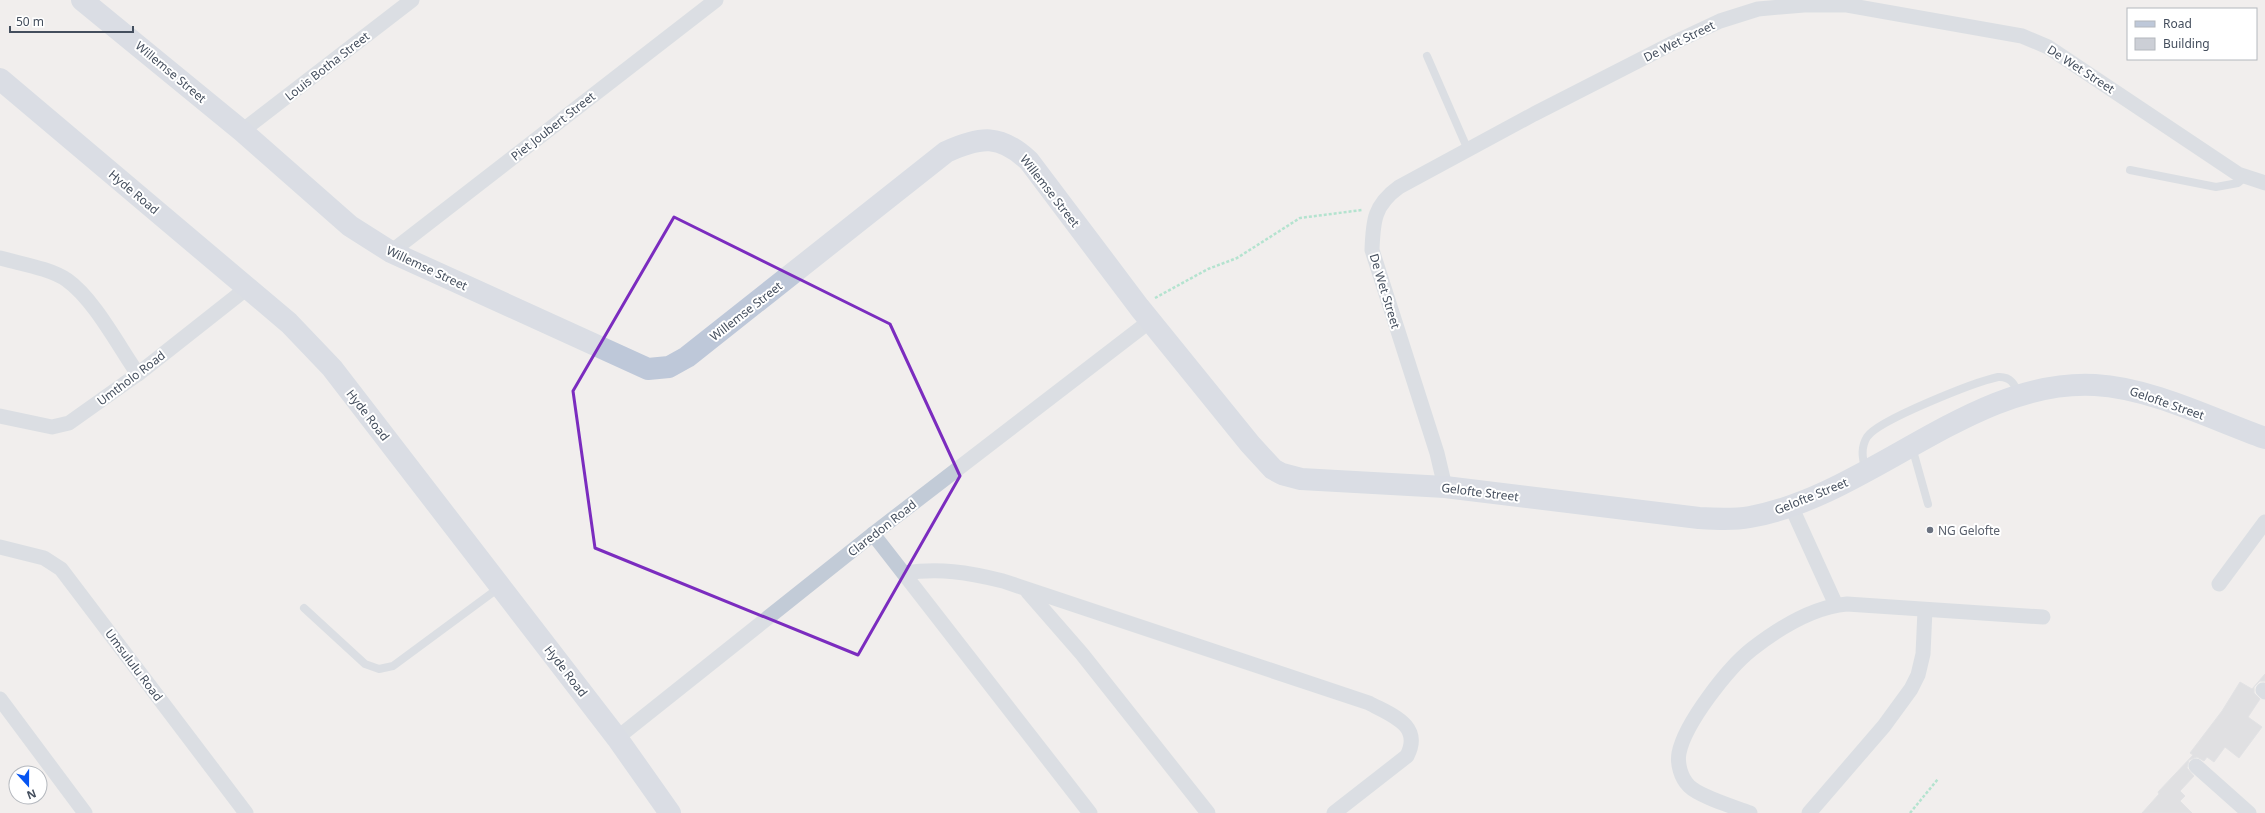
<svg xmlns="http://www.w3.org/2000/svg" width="2265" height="813" viewBox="0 0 2265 813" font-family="'Noto Sans',sans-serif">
  <rect width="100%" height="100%" fill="#f1eeed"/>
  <!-- building -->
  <path fill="#cccfd6" stroke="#d1d3da" d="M2265,674v7h-5l-6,6v6l6,6 -12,18 14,10 -23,31 -14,-11 -11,15 -7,-5 -3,4 -7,-4 -8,3 -2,8 7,8 -14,15 5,5 -5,5 12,12h-50l17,-19 -1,-2 35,-37 -3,-2 32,-42 18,-29 12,7z"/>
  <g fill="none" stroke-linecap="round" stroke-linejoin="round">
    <!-- path -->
    <g stroke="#6bd5ac" stroke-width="2.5" stroke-dasharray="3 2" stroke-linecap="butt">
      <path d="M1155,298l53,-29 29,-11 63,-40 62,-8"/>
      <path d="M1910,813l28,-34"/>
    </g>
    <!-- lane -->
    <g stroke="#c2cbd7" stroke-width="8">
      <path d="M1427,56l41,94"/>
      <path d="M2130,170l86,17 22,-4 7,-6"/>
      <path d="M1912,447l16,57"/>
      <path d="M1866,469c-4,-10 -5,-22 1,-32 11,-17 108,-55 131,-60 13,-1 17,8 21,18"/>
      <path d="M304,608l61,56 14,5 14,-3 107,-79"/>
    </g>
    <!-- street -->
    <g stroke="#c2cbd7" stroke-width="15">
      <path d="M242,131l170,-131"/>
      <path d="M391,252l325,-252"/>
      <path d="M0,258c21,6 49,10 67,22 27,19 52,67 71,94"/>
      <path d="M0,416l52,11 17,-4 69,-49 109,-86"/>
      <path d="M1445,487l-8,-34 -65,-203c1,-29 2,-45 27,-63l135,-73 139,-71 47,-22 38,-12 46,-4h43l175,31 26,11 190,127 27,9"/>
      <path d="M1791,506l45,99"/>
      <path d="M873,534l217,279"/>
      <path d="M0,547l44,11 17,11 185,244"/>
      <path d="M904,573c36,-5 63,-1 99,8l366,122c22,12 54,22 38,53l-73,57"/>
      <path d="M2219,584l46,-62"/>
      <path d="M1028,592l54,62 126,159"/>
      <path d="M2263,690l2,2"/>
      <path d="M0,699l85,114"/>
      <path d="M617,738l256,-204 277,-213"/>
      <path d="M2196,766l53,47"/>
      <path d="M1750,813c-15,-6 -50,-16 -61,-27 -8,-8 -12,-22 -10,-33 6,-30 49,-85 73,-104 27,-21 60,-42 95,-45l196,13"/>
      <path d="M1809,813l75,-87 27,-37 7,-14 5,-21 2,-44"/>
    </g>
    <!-- secondary -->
    <g stroke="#bec8d9" stroke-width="22">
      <path d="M82,0l160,131 108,95 41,26 257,117 21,-2 18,-10 259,-205c35,-16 54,-18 83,9l110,146 111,137 23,25 9,5 19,5 144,8 254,31c17,1 34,2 51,-1 119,-21 223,-139 345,-132 56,3 117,34 170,53"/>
      <path d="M0,79l289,244 43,45 285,370 53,75"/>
    </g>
  </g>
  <!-- marked area -->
  <path d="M0 0H2265V813H0ZM674,217l216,107 70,152 -102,179 -263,-107 -22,-157z" fill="#f1eeed" fill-opacity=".55" fill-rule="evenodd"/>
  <path fill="none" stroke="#7b2cbf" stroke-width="3" stroke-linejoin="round" d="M674,217l216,107 70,152 -102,179 -263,-107 -22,-157z"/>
  <!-- markers -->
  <circle fill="#6b7280" stroke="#fff" stroke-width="1.5" cx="1930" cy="530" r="4"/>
  <g text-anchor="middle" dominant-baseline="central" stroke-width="4" stroke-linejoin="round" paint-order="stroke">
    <!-- street labels -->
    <g font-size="12" fill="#444e5d" stroke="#fff">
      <text transform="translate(1679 41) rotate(-26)">De Wet Street</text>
      <text transform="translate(327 66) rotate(-38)">Louis Botha Street</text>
      <text transform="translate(2081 69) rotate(33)">De Wet Street</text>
      <text transform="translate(171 72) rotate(40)">Willemse Street</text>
      <text transform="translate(553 126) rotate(-38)">Piet Joubert Street</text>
      <text transform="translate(1050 191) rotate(52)">Willemse Street</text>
      <text transform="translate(134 192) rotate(40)">Hyde Road</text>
      <text transform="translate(427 268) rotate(25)">Willemse Street</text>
      <text transform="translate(1385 291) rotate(73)">De Wet Street</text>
      <text transform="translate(746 311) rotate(-38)">Willemse Street</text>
      <text transform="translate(131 378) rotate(-37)">Umtholo Road</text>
      <text transform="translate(2167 403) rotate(19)">Gelofte Street</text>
      <text transform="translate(368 415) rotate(52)">Hyde Road</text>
      <text transform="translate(1480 492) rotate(7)">Gelofte Street</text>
      <text transform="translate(1811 496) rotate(-22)">Gelofte Street</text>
      <text transform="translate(882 528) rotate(-38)">Claredon Road</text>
      <text transform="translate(134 665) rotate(53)">Umsululu Road</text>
      <text transform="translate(566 671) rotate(52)">Hyde Road</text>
    </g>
    <!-- worship labels -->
    <g font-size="12" fill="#5b616d" stroke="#fff" text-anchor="start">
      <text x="1938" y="530">NG Gelofte</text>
    </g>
  </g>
  <!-- legend -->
  <rect x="2127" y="8" width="130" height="52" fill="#ffffff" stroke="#b4b8be"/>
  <rect x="2135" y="21" width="20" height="6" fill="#bec8d9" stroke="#b4b8be"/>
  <text x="2163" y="28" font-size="12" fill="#444e5d">Road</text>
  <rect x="2135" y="38" width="20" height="12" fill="#cccfd6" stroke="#b4b8be"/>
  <text x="2163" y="48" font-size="12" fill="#444e5d">Building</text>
  <!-- north arrow -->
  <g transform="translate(28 785) rotate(159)"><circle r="19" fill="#ffffff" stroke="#b4b8be"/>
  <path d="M0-3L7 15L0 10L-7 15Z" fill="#0654f2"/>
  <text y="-6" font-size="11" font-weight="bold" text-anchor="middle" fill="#444e5d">N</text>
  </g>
  <!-- scale -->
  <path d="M10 26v6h123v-6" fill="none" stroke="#444e5d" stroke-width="2"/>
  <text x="16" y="26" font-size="12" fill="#444e5d" stroke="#ffffff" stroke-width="3" paint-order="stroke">50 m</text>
</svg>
